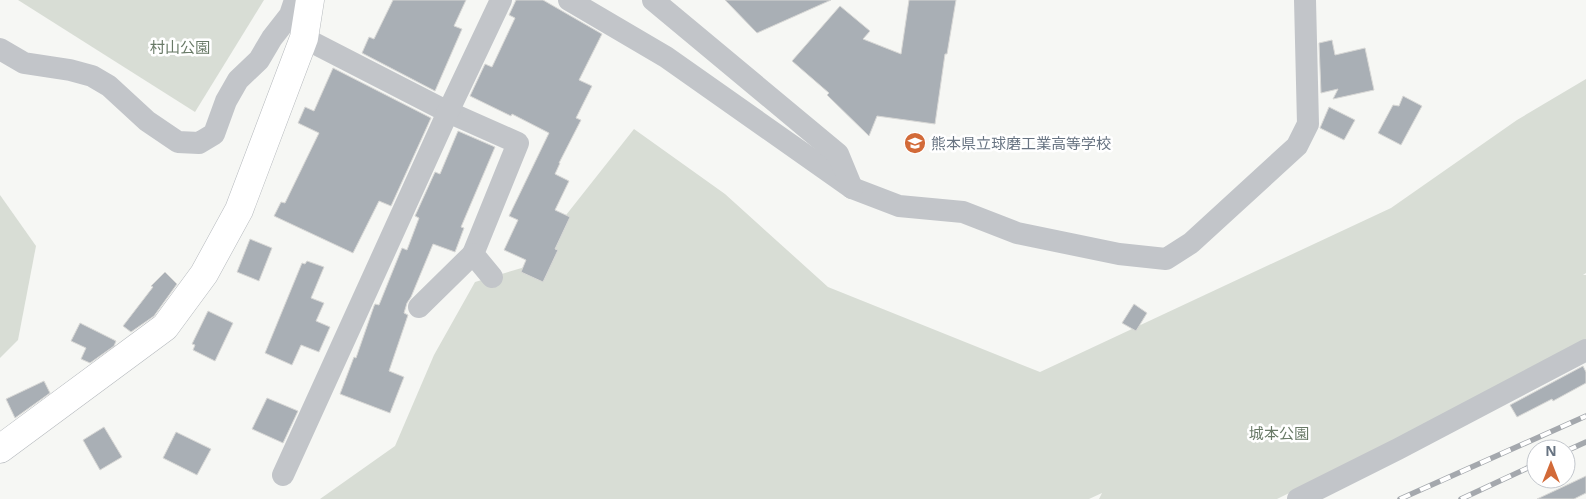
<svg xmlns="http://www.w3.org/2000/svg" width="1586" height="499" viewBox="0 0 1586 499" font-family="'Open Sans','Noto Sans JP',sans-serif">
  <rect width="100%" height="100%" fill="#f6f7f4"/>
  <!-- green -->
  <g fill="#d8ddd5">
    <path d="M18,0h246l-69,112z"/>
    <path d="M1586,79v194l-3,2h3v64l-189,101 -120,59h-178l3,-6 -13,6h-769l75,-53 39,-91 41,-73 50,-15 109,-138 91,65 103,93 212,85 351,-164 126,-88z"/>
    <path d="M0,195l36,51 -18,94 -18,18z"/>
  </g>
  <!-- building -->
  <g fill="#a9afb5" stroke="#d8d8d6">
    <path d="M393,0h73l-12,26 8,3 -27,62 -73,-38 7,-16 5,2z"/>
    <path d="M516,0h27l59,34 -23,46 13,6 -16,32 5,2 -22,43h1l-5,11 14,7 -14,29 15,7 -15,32 3,1 -15,32 -22,-10 5,-12 -22,-10 14,-30 -9,-4 40,-83 -37,-19 -1,2 -41,-20 15,-32 7,3 23,-49 -6,-3z"/>
    <path d="M725,0h106l-74,33z"/>
    <path d="M909,0h47l-9,54h-2l-10,70 -58,-8 -8,20 -42,-41 2,-2 -37,-32 48,-55 30,25 -7,8 38,15z"/>
    <path d="M1332,40l3,15 30,-7 9,42 -41,9 5,-10 -17,4 -2,-50z"/>
    <path d="M333,68l98,50 -40,88 -12,-5 -26,52 -79,-37 7,-14 4,1 34,-70 -21,-10 7,-16 9,4z"/>
    <path d="M1403,96l19,10 -21,39 -23,-12 15,-28 6,1z"/>
    <path d="M1329,107l26,13 -11,20 -24,-12z"/>
    <path d="M458,131l37,16 -34,80 3,1 -9,24 -22,-8 -22,53 -4,6 -3,10 4,2 -19,56 15,6 -14,36 -50,-19 14,-37 2,1 18,-52 1,-2 4,1 23,-57 5,2 12,-32 -4,-2 20,-44 5,2z"/>
    <path d="M250,239l22,9 -13,33 -22,-9z"/>
    <path d="M307,261l17,6 -13,31 13,5 -8,18 14,6 -11,25 -18,-7 -9,20 -27,-12 37,-90 3,1z"/>
    <path d="M165,272l12,12 -23,32 -23,16 -8,-6 30,-39 -2,-1z"/>
    <path d="M1134,304l13,9 -11,18 -14,-8z"/>
    <path d="M208,311l25,12 -18,38 -22,-11 2,-5 -3,-1z"/>
    <path d="M80,323l36,18 -2,5 -24,17 -9,-4 5,-11 -15,-7z"/>
    <path d="M1583,366l3,6v11l-33,18 -1,-2 -35,18 -7,-12z"/>
    <path d="M44,381l6,12 -35,25 -9,-19z"/>
    <path d="M267,398l31,13 -15,32 -31,-14z"/>
    <path d="M104,427l18,30 -22,13 -17,-30z"/>
    <path d="M176,432l35,17 -14,26 -34,-17z"/>
    <path d="M1586,476v17l-12,6h-37z"/>
  </g>
  <g fill="none" stroke-linecap="round" stroke-linejoin="round">
    <!-- secondary casing -->
    <g stroke="#b5b9bd" stroke-width="29">
      <path id="secondary" d="M0,449l165,-122 39,-53 35,-64 65,-172 6,-38"/>
    </g>
    <!-- street -->
    <g stroke="#c2c5c9" stroke-width="22">
      <path d="M569,0l97,57 186,131 47,18 64,6 54,21 102,21 47,5 25,-16 106,-97 11,-22 -3,-124"/>
      <path d="M653,0l185,154 14,34"/>
      <path d="M304,38l144,74 70,31 -45,111 19,23"/>
      <path d="M0,49l24,14 46,7 22,6 17,10 38,35 31,21 21,1 15,-9 12,-33 12,-21 21,-20 13,-22 18,-23 5,-15"/>
      <path d="M419,307l54,-53"/>
      <path d="M283,475l165,-363 53,-112"/>
      <path d="M1298,499l100,-50 188,-99"/>
    </g>
    <!-- secondary -->
    <use href="#secondary" stroke="#fff" stroke-width="28"/>
    <!-- rail casing -->
    <g stroke="#a4a8ad" stroke-width="5.5">
      <g id="rail">
        <path d="M1566,451l20,-9"/>
        <path d="M1400,499l186,-83"/>
        <path d="M1461,499l75,-35"/>
      </g>
    </g>
    <!-- rail -->
    <use href="#rail" stroke="#fff" stroke-width="4" stroke-dasharray="11" stroke-linecap="butt"/>
  </g>
  <!-- icons -->
  <defs>
    <g id="school-disc" transform="scale(1.125)"><circle r="9.5" fill="#d26a38" stroke="#fff"/><path d="M0-5L7-2L0 1L-7-2ZM-4 1L0 2.5L4 1V4Q0 6-4 4Z" fill="#fff"/></g>
  </defs>
  <g fill-rule="evenodd">
    <use href="#school-disc" x="915" y="143"/>
  </g>
  <g text-anchor="middle" dominant-baseline="central" stroke-width="5" stroke-linejoin="round" paint-order="stroke">
    <!-- park labels -->
    <g font-size="15" fill="#697a67" stroke="#fff">
      <text x="180" y="47">村山公園</text>
      <text x="1279" y="433">城本公園</text>
    </g>
    <!-- poi labels -->
    <g font-size="15" fill="#687482" stroke="#fff" text-anchor="start">
      <text x="931" y="143">熊本県立球磨工業高等学校</text>
    </g>
  </g>
  <!-- north arrow -->
  <g transform="translate(1551 464)"><circle r="24" fill="#ffffff" stroke="#c3c7cd"/>
  <path d="M0-4L9 19L0 12L-9 19Z" fill="#d26a38"/>
  <text y="-8" font-size="14" font-weight="bold" text-anchor="middle" fill="#687482">N</text>
  </g>
</svg>
